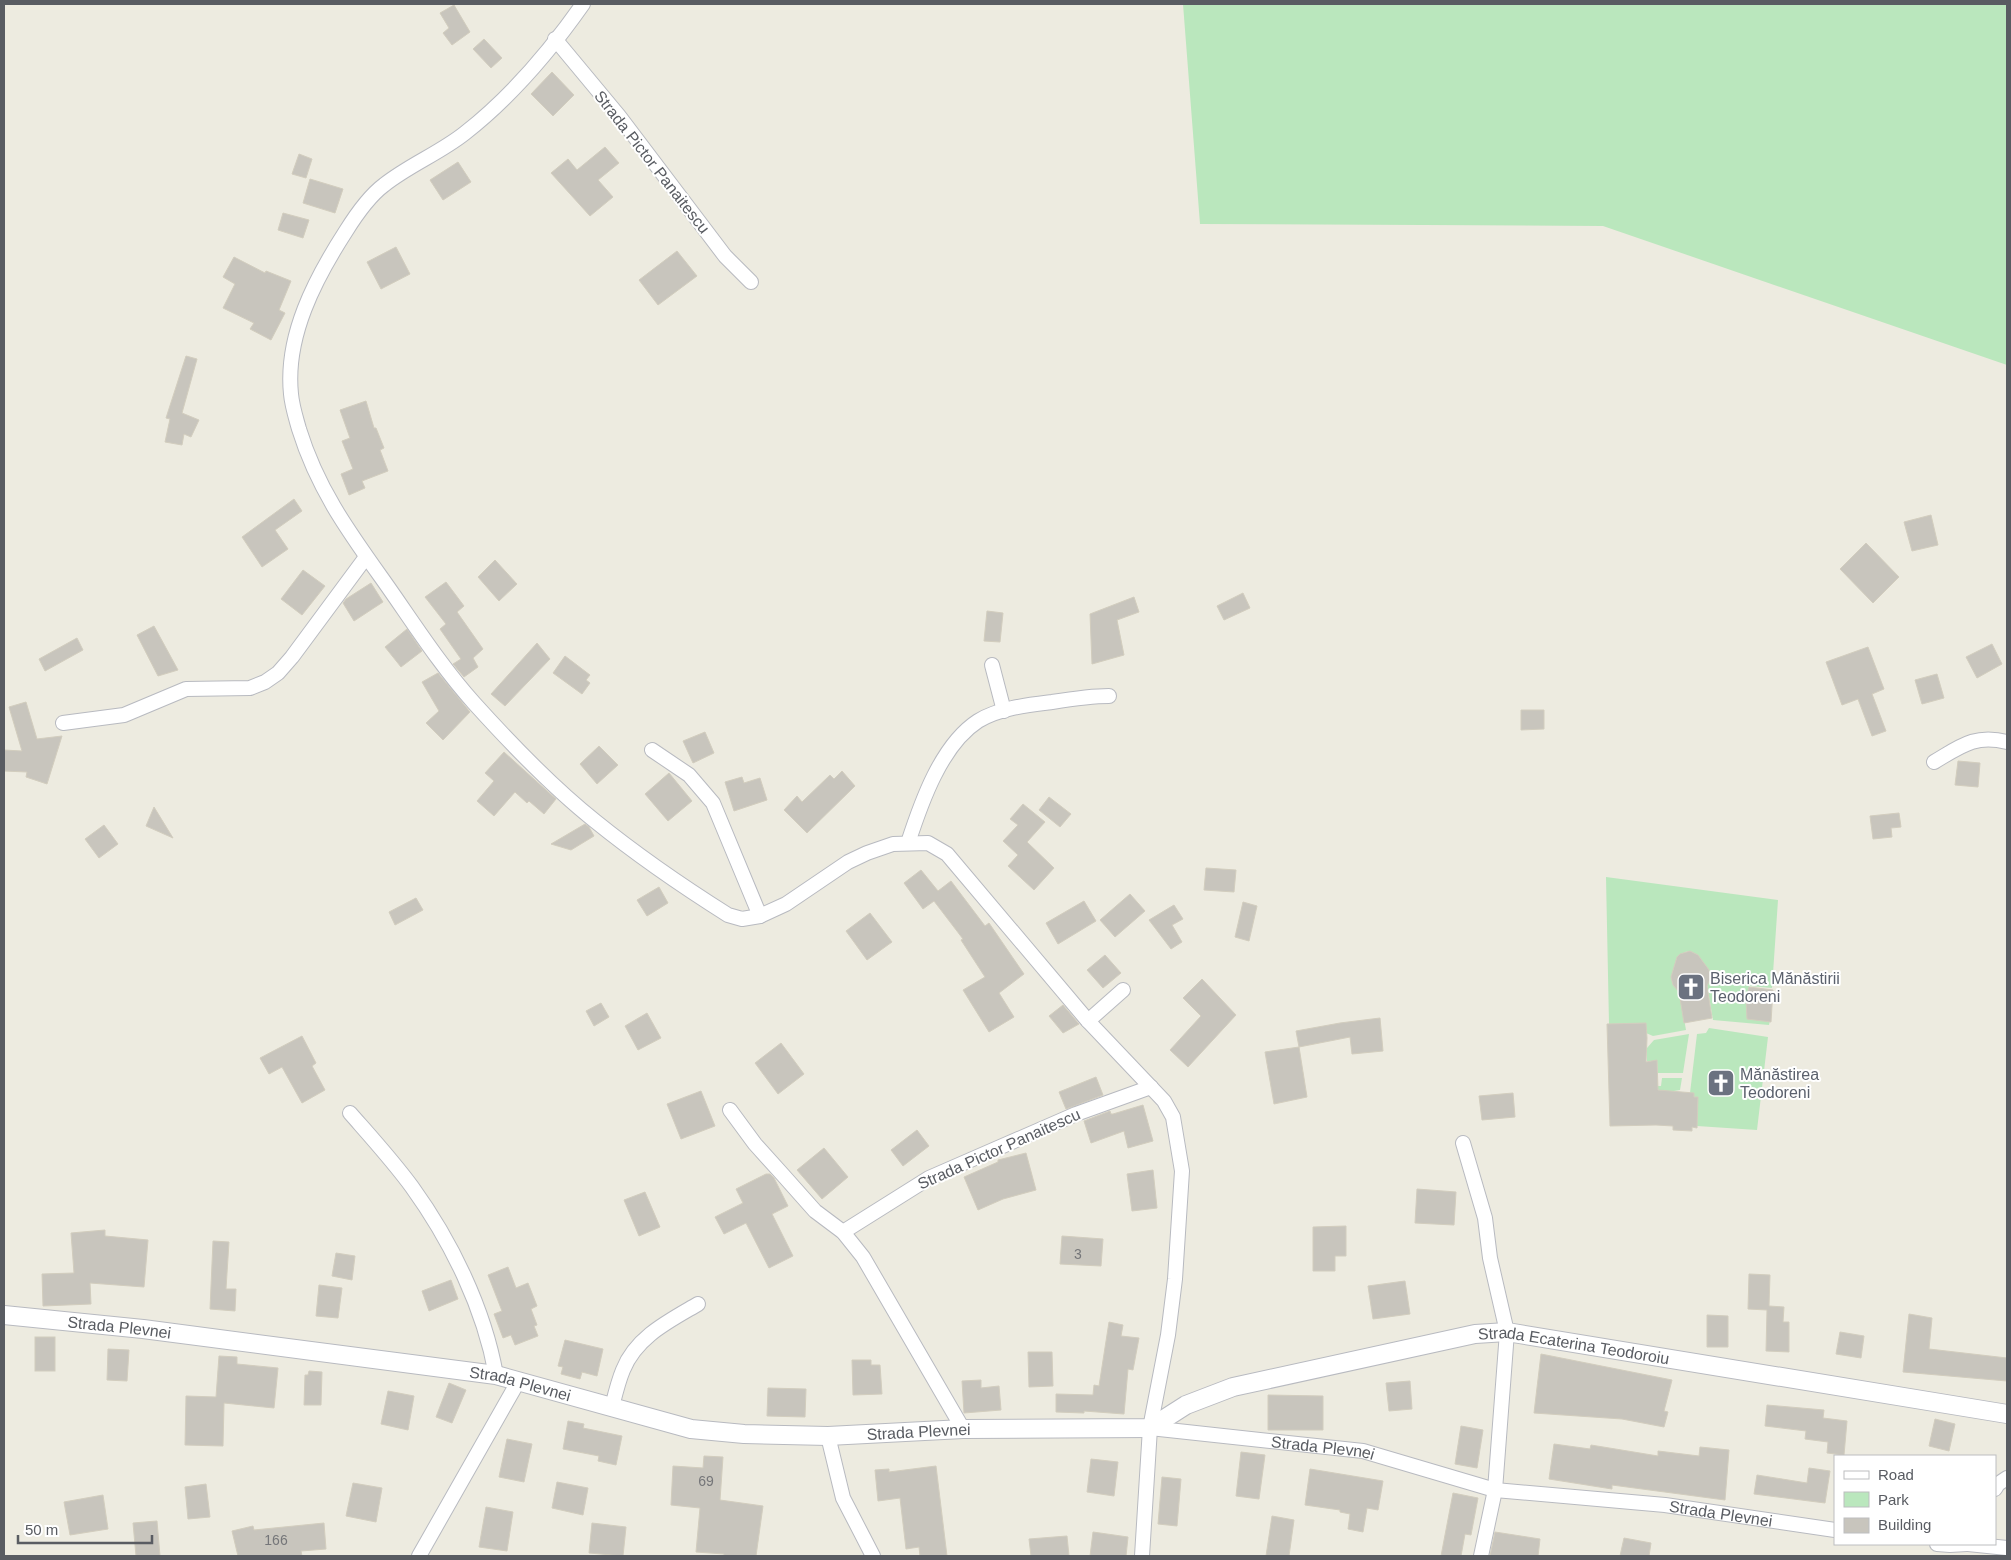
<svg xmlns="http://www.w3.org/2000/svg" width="2011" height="1560" viewBox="0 0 2011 1560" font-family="Arial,sans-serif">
  <rect width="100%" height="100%" fill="#edebe0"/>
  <!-- green -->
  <g fill="#bae7bd">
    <path d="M1183,4h824v361l-404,-139 -403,-2z"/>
    <path d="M1606,877l172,23 -6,88 -23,-2 -2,32 23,2 -1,5 -56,-5 -6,-35 3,-6 -1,-9 -11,-15 -8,-4 -5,1 -8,5 -6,20 2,8 6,5 7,40 -33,6 -7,-3v-10l-37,1z"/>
    <path d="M1709,1028l59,9 -11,93 -60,-4 1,-28 -4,-1 -4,-4 7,-59 9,-1z"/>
    <path d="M1689,1034l-6,39h-25l-1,-12h-10v-13l7,-8z"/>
    <path d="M1662,1078h20l-2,12 -6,1 -1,3 -28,-8h16z"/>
  </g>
  <!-- building -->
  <g fill="#c8c5bd" stroke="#d2cdbe">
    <path d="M454,5l16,27 -18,13 -9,-12 6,-5 -9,-15z"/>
    <path d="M484,39l18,19 -11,10 -18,-19z"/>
    <path d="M552,72l22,23 -21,21 -22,-22z"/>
    <path d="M605,147l14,16 -21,17 15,17 -23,19 -39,-43 17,-14 9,11z"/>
    <path d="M299,154l13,5 -6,19 -14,-4z"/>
    <path d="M458,162l13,20 -28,18 -13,-20z"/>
    <path d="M310,179l33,10 -8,24 -32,-10z"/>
    <path d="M283,213l26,7 -6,18 -25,-8z"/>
    <path d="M396,247l14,27 -29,15 -14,-27z"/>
    <path d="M677,251l20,25 -39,29 -19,-25z"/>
    <path d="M234,257l31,16 1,-2 25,10 -12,29 6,3 -14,27 -21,-11 4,-6 -31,-15 12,-24 -12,-7z"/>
    <path d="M186,356l11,3 -15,54 17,7 -8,17 -7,-3 -2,11 -17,-3 5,-23 -4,-1z"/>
    <path d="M366,401l8,27h2l8,20 -4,2 8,21 -26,10 3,7 -16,7 -8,-21 12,-5 -11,-28 8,-3 -10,-28z"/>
    <path d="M294,499l8,12 -27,19 13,19 -26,18 -20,-30z"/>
    <path d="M1931,515l7,30 -26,6 -8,-29z"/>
    <path d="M1866,543l33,34 -26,26 -33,-34z"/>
    <path d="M495,560l22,24 -18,17 -21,-24z"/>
    <path d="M303,570l22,16 -23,29 -21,-16z"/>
    <path d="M446,582l18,24 -7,6 26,37 -10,9 5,9 -14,10 -11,-13 8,-5 -21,-30 6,-5 -21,-27z"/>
    <path d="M371,583l12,19 -29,19 -11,-18 3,-4z"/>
    <path d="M1243,593l7,15 -26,12 -7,-14z"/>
    <path d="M1134,597l5,15 -22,8 7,35 -32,9 -2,-50z"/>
    <path d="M987,611l16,2 -3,29 -16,-1z"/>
    <path d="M154,626l24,44 -20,6 -21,-41z"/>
    <path d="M407,629l15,22 -21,16 -16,-20z"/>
    <path d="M77,638l6,12 -38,21 -6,-12z"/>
    <path d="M537,643l13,16 -45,47 -14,-12z"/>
    <path d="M1992,644l10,20 -25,14 -11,-21z"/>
    <path d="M1868,647l16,42 -12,5 14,37 -14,5 -14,-37 -16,6 -16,-43z"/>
    <path d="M565,656l25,19 -4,5 4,3 -8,11 -29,-21z"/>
    <path d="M438,673l32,39 -27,28 -17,-17 13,-12 -17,-29z"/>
    <path d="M1937,674l7,24 -22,6 -7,-24z"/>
    <path d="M26,702l11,37 25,-3 -15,48 -21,-7 1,-5 -23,-1v-21l18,1 -13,-44z"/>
    <path d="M1521,710h23v19l-23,1z"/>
    <path d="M705,732l9,21 -21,10 -10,-22z"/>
    <path d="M599,746l19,19 -21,19 -17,-20z"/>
    <path d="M504,752l52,47 -12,15 -15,-13 -2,2 -12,-11 -21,24 -17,-15 17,-20 -9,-8z"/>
    <path d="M1958,761l22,2 -2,24 -23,-2z"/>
    <path d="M842,771l13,15 -48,47 -23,-23 13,-14 5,6 28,-27 4,4z"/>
    <path d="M669,773l23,28 -24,20 -23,-27z"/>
    <path d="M742,777l2,6 16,-5 7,22 -33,11 -9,-29z"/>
    <path d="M1049,797l22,17 -11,13 -21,-17z"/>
    <path d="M1023,804l22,18 -18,20 27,26 -20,22 -26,-24 10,-11 -15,-14 15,-16 -8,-6z"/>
    <path d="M154,807l19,31 -27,-12z"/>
    <path d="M1899,813l2,14 -10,1 1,9 -19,2 -3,-23z"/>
    <path d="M585,824l4,3 5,9 -23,14 -20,-6z"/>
    <path d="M104,825l14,19 -19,14 -14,-19z"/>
    <path d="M1206,868l30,2 -2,22 -30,-2z"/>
    <path d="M921,870l17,21 13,-10 34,45 4,-3 35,51 -25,19 15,24 -25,15 -26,-42 22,-13 -24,-37 2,-1 -29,-38 -11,8 -19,-26z"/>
    <path d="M659,887l9,16 -21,13 -10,-16z"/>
    <path d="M1130,894l15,17 -30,26 -15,-17z"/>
    <path d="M416,898l7,12 -28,15 -6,-13z"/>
    <path d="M1084,901l12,20 -38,23 -12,-21z"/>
    <path d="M1243,902l14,4 -8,35 -14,-4z"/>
    <path d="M1174,905l9,14 -11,6 10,17 -11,7 -22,-29z"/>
    <path d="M870,913l22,29 -25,18 -21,-29z"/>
    <path d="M1690,951l8,4 11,15 1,9 -3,7 5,32 -28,5 -5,-31 -6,-7 -2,-8 6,-20 3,-3z"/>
    <path d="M1105,955l16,18 -18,15 -16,-18z"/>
    <path d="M1202,979l34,36 -48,52 -18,-17 31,-34 -18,-18z"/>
    <path d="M1749,987l24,3 -2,32 -24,-3 -1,-19z"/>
    <path d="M601,1003l8,14 -15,9 -8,-15z"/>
    <path d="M1063,1005l16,19 -16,9 -14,-17z"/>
    <path d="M647,1013l14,25 -23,12 -13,-24z"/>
    <path d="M1380,1018l3,33 -31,3 -2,-17 -51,10 -3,-16 44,-8z"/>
    <path d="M1646,1023l1,15 -1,24 11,-2 1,30 36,3v4h4l-1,31 -5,-1v4l-19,-1v-4l-17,-1 -46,1 -3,-102z"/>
    <path d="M302,1036l14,27 -4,3 13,24 -23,13 -20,-36 -13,7 -9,-16z"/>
    <path d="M781,1043l23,31 -26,20 -23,-31z"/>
    <path d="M1299,1047l8,50 -33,7 -9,-52z"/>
    <path d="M1096,1077l7,18 -37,14 -7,-17z"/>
    <path d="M701,1091l14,35 -34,13 -14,-35z"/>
    <path d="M1513,1093l2,24 -33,3 -3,-24z"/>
    <path d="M1143,1105l10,36 -25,7 -4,-17 -33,12 -7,-22 26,-10 1,3h2z"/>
    <path d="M917,1130l12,16 -26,20 -12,-16z"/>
    <path d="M824,1148l24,29 -26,22 -25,-29z"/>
    <path d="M1026,1153l10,37 -33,9 -25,11 -14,-33 34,-15v-2z"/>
    <path d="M1153,1170l4,38 -25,3 -5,-37z"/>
    <path d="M766,1174h4l4,4 14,28 -16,8 21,42 -24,12 -23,-45 -22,11 -9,-17 28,-14 -7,-14z"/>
    <path d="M1417,1189l39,3 -2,33 -39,-2z"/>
    <path d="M645,1192l15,35 -21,9 -15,-36z"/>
    <path d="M1346,1226v30h-11v15h-22v-44z"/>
    <path d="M105,1230v6l43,4 -4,47 -54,-4 1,21 -48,2 -1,-32 32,-1 -3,-40z"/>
    <path d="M1062,1236l41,3 -2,27 -41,-2z"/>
    <path d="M213,1241l16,1 -3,47h10l-1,22 -25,-2z"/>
    <path d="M336,1253l19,3 -3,24 -20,-4z"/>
    <path d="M508,1267l8,21 12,-5 9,23 -6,3 6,16 -3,1 4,10 -23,9 -4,-10 -8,3 -9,-24 8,-3 -14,-36z"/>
    <path d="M1749,1274l21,1 -1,31 15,1 -1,15h6v30l-23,-1 1,-41 -19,-1z"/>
    <path d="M451,1280l7,19 -29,12 -7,-20z"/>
    <path d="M1405,1281l5,33 -37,5 -5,-33z"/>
    <path d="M319,1285l23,3 -4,30 -22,-2z"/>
    <path d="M1909,1314l23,4 -3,31 78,9v23l-104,-9z"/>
    <path d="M1707,1315l21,1v31h-21z"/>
    <path d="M1109,1322l14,3 -2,11 18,2 -6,32 -5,-1 -4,45 -40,-3v2l-28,-1v-18l37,1 1,-10 5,1z"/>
    <path d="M1840,1332l24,4 -3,22 -25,-4z"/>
    <rect x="35" y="1337" width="20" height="34"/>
    <path d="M565,1340l38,9 -6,27 -15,-4 -2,7 -19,-5 2,-7 -5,-1z"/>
    <path d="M108,1349l21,1 -2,31 -20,-1z"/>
    <path d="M1028,1352h24l1,34 -24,1z"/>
    <path d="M1541,1354l131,26 -8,31 4,1 -4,15 -42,-8 -88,-6z"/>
    <path d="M219,1356l18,1v7l41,4 -4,40 -50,-5 -1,43 -38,-1 1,-49 30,1z"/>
    <path d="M852,1360h19v5h9l2,29 -29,1z"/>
    <path d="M309,1371l13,1 -1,33h-17l1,-30h3z"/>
    <path d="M981,1380v8l18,-2 2,24 -37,3 -2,-32z"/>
    <path d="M1410,1381l2,28 -23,2 -3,-28z"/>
    <path d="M449,1383l17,7 -14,33 -16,-6z"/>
    <path d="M768,1388l38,1 -1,28 -38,-1z"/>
    <path d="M388,1391l26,5 -6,34 -27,-6z"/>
    <path d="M1268,1395l55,1v34h-55z"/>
    <path d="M1767,1405l57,5 -1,8 24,3 -3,34 -17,-2 1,-11 -23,-3 1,-8 -41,-5z"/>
    <path d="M1935,1419l20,5 -6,27 -20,-5z"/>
    <path d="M568,1421l16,3 -1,4 39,8 -6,29 -18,-4 1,-5 -36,-7z"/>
    <path d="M1461,1426l22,4 -6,38 -22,-4z"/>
    <path d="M507,1439l25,5 -8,38 -25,-5z"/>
    <path d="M1554,1444l36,5 1,-4 67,11v-5l41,5 1,-9 29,3 -4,50 -113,-15v4l-63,-10z"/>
    <path d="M1241,1452l24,3 -6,44 -23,-3z"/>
    <path d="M704,1456l19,1 -3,43 43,6 -7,50h-32v-2l-28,-2 4,-44 -29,-3 2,-39 30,2z"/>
    <path d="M1091,1459l27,3 -4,34 -27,-4z"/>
    <path d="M936,1466l11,90h-27l-1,-9 -13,2 -6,-51 -22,3 -3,-31 14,-1v3z"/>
    <path d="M1809,1468l21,3 -5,32 -71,-9 3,-19 50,8z"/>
    <path d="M1310,1469l73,12 -5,29 -11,-2 -4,24 -15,-3 2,-15 -10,-2v-2l-35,-5z"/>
    <path d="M1162,1477l19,2 -4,47 -19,-2z"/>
    <path d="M557,1482l31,6 -5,27 -31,-7z"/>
    <path d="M353,1483l29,5 -6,34 -30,-6z"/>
    <path d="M206,1484l4,33 -22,2 -3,-32z"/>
    <path d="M1453,1493l25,5 -7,37 -6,-1 -4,22h-20z"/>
    <path d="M103,1495l5,34 -38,6 -6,-33z"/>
    <path d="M486,1507l27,5 -6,39 -28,-4z"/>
    <path d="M1272,1516l22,4 -5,36h-23z"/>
    <path d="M157,1521l3,35h-24l-3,-33z"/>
    <path d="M324,1523l2,26 -25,2 1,5h-64l-6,-25 21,-5 1,4z"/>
    <path d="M592,1523l34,4 -3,29 -34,-3z"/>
    <path d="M1093,1532l35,5 -2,19h-36z"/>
    <path d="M1495,1532l45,7 -2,17h-48z"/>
    <path d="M1067,1536l2,20h-38l-2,-17z"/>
    <path d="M1624,1538l27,5 -2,13h-29z"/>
  </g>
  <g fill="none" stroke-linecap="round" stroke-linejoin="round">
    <!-- minor casing -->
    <g stroke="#b8bac0" stroke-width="16">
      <g id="minor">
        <path d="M583,4c-33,47 -72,93 -118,129 -25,20 -56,32 -81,52 -16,12 -28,30 -38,46 -31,48 -61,105 -55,163 1,12 5,24 8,35 18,58 47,99 82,148 30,42 58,87 93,126 37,41 77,83 121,118 42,34 87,65 133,94l14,4 18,-3 26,-12 62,-42 19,-9 26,-9 35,-1 19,11 141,167 76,80 9,16 9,54 -7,108 -7,56 -18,93 -8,128"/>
        <path d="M555,39l64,77 106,140 26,26"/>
        <path d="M992,665l12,46"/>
        <path d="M63,723l61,-8 62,-26 64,-1 15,-6 13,-9 14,-16 74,-100"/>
        <path d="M652,750l37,25 24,28 47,113"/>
        <path d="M1934,762c27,-16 41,-28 73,-20"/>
        <path d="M908,843c13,-40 33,-98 70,-122 21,-13 50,-16 74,-19 19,-3 38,-6 57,-6"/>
        <path d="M1088,1021l35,-31"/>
        <path d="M730,1110l25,34 28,31 32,36 28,21 20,25 100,172"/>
        <path d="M350,1113c21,24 43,48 62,74 39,54 72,121 84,188"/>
        <path d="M1463,1143l22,75 5,40 17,74 -12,158 -14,66"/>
        <path d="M843,1232l86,-54 147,-64 75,-27"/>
        <path d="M612,1407c3,-12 6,-25 11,-37 13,-33 46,-49 75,-66"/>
        <path id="s1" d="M1150,1428l213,23 132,39 170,15 170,25"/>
        <path d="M828,1436l15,62 30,58"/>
        <path d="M1995,1489l3,-5 9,-6"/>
        <path d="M1937,1544l13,1 17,-1"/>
        <path d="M1968,1544l39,4"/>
        <path d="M419,1556l100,-176"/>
      </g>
    </g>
    <!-- tertiary casing -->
    <g stroke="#b8bac0" stroke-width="20">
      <g id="tertiary">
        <path id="s2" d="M4,1315l139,14 353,46 195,54 53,5 84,2 135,-7 187,-1 36,-23 47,-18 242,-53 32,-2 500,82"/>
      </g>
    </g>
    <!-- minor -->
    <use href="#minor" stroke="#fff" stroke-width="14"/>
    <!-- tertiary -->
    <use href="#tertiary" stroke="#fff" stroke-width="18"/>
  </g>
  <!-- icons -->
  <defs>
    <g id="church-square" transform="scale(1.4375)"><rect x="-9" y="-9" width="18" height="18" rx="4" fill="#6b7280" stroke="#fff"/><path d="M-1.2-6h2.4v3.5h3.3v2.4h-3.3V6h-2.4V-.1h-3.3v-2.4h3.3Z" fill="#fff"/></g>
  </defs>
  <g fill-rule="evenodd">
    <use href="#church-square" x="1691" y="987"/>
    <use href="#church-square" x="1721" y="1083"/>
  </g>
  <g text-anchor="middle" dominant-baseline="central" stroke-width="4" stroke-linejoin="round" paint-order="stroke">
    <!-- number labels -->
    <g font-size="14" fill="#757679">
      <text x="1078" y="1254">3</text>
      <text x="706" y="1481">69</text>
      <text x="276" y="1540">166</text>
    </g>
    <!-- street labels -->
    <g font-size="16" fill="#595c62" stroke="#fff">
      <text transform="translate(652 162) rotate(52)">Strada Pictor Panaitescu</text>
      <text transform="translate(999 1149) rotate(-24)">Strada Pictor Panaitescu</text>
      <text stroke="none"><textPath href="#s2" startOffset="116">Strada Plevnei</textPath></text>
      <text stroke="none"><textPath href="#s2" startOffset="1598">Strada Ecaterina Teodoroiu</textPath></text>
      <text stroke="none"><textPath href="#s2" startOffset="521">Strada Plevnei</textPath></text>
      <text stroke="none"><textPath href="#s2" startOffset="926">Strada Plevnei</textPath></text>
      <text stroke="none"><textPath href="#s1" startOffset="174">Strada Plevnei</textPath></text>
      <text stroke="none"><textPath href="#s1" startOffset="579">Strada Plevnei</textPath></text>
    </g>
    <!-- worship labels -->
    <g font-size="16" fill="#5b616d" stroke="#fff" text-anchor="start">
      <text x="1710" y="978">Biserica Mănăstirii<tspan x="1710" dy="18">Teodoreni</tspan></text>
      <text x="1740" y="1074">Mănăstirea<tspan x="1740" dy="18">Teodoreni</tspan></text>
    </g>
  </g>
  <!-- border -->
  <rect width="2011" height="1560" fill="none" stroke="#595c62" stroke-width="10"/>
  <!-- legend -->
  <rect x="1834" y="1455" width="162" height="90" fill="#ffffff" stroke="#bdbec0"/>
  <rect x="1844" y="1471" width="25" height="8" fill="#ffffff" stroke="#bdbec0"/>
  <text x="1878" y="1480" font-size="15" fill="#595c62">Road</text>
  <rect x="1844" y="1492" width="25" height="15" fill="#bae7bd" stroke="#bdbec0"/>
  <text x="1878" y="1505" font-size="15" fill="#595c62">Park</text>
  <rect x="1844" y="1518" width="25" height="15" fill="#c8c5bd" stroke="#bdbec0"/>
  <text x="1878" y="1530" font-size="15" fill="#595c62">Building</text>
  <!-- scale -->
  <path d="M18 1535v8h134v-8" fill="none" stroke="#595c62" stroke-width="2.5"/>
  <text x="25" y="1535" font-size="15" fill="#595c62" stroke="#ffffff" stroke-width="4" paint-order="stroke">50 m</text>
</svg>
